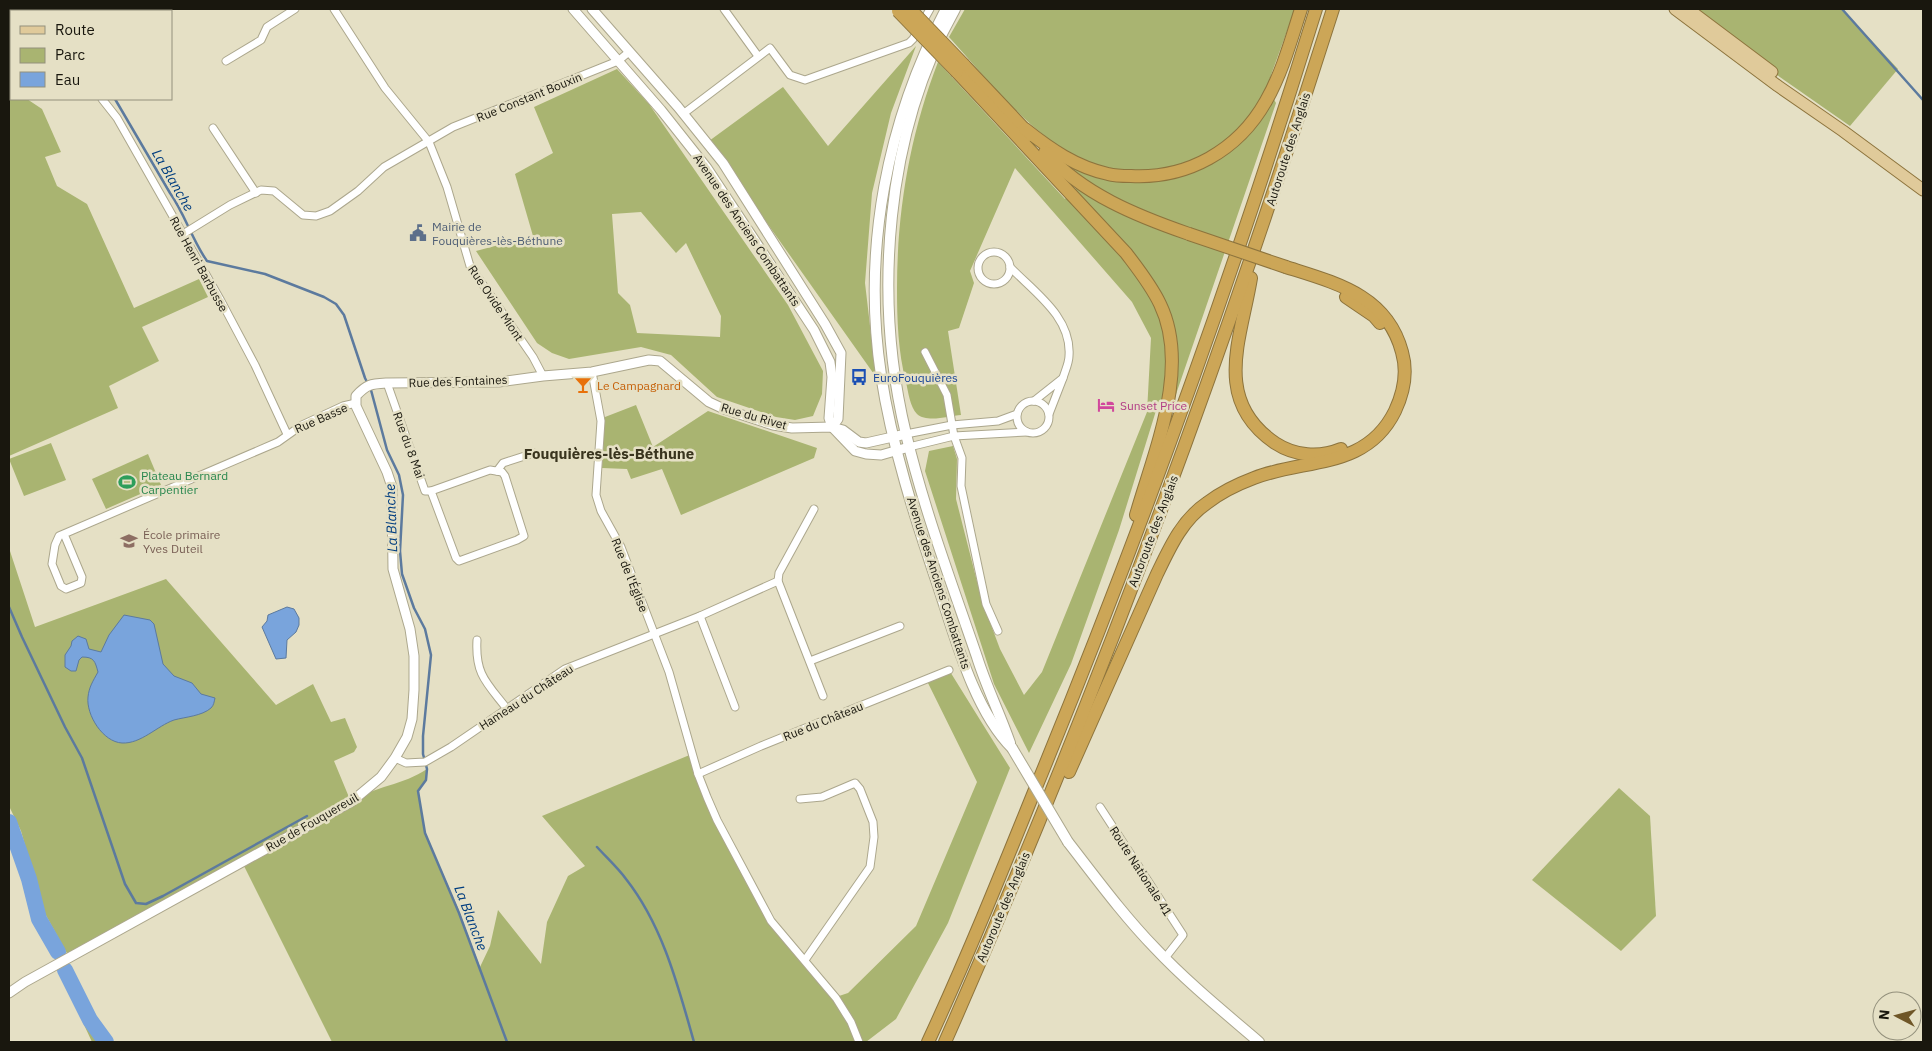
<svg xmlns="http://www.w3.org/2000/svg" width="1932" height="1051" viewBox="0 0 1932 1051" font-family="'IBM Plex Sans',sans-serif">
  <rect width="100%" height="100%" fill="#e5e0c5"/>
  <!-- green -->
  <g fill="#a9b471" fill-rule="evenodd">
    <path d="M9,9h33v2h-31v88h16l15,10 19,43 -16,5 12,29 30,18 47,104 65,-29 9,18 -66,30 17,34 -50,25 9,22 -109,48z"/>
    <path d="M965,9h330l-28,77 9,17 -102,297 -15,1 -40,129 -48,134 -42,89 -35,-69 -69,-213 4,-20 24,-5 4,13 -1,40 26,102 18,48 24,46 18,-23 105,-260 4,-74 -19,-36 -117,-134 -45,103 4,12 -15,45 -11,3 13,84c-12,1 -34,8 -44,-1 -7,-7 -9,-23 -11,-32 -8,-30 -9,-63 -9,-94 0,-77 13,-154 41,-226l127,137 20,-20 -19,-15v-14c-43,-24 -84,-77 -117,-113z"/>
    <path d="M1697,9h145l56,60 -48,57 -116,-81z"/>
    <path d="M916,46l-25,67 -19,80 -7,90 11,94 -167,-236 74,-54 45,59z"/>
    <path d="M617,69l32,35 139,201 35,66 -1,23 -9,22 -18,4 -19,-3 -59,-20 -46,-42 -30,-8 -72,12 -17,-6 -15,-10 -61,-92 57,-15 -18,-62 38,-21 -19,-46zM641,212l35,41 10,-10 35,73 -1,21 -83,-4 -7,-28 -12,-12 -6,-79z"/>
    <path d="M636,405l17,42 55,-36 109,37 -3,10 -133,57 -19,-46 -31,10 -4,-10 -25,-1 3,-51z"/>
    <path d="M51,443l15,37 -42,16 -15,-37z"/>
    <path d="M148,454l13,31 -55,24 -14,-30z"/>
    <path d="M9,548l26,79 131,-48 110,126 37,-21 18,38 14,-4 12,29 -3,5 -20,9 17,41c23,-16 53,-17 76,-33l-1,11 -8,11 7,42 33,75 22,59 10,-21 8,-36 43,54 6,-42 21,-46 17,-10 -43,-50 150,-62 6,20 73,147 65,76 12,-4 68,-67 61,-144 -51,-103 23,-9 61,98 -62,155 -52,96 -30,23h-534l-90,-180 -173,95 -26,-47 -22,-79 -12,-25z"/>
    <path d="M1619,788l31,28 6,100 -35,35 -89,-71z"/>
    <path d="M72,968l21,42 18,32h-19l-32,-69z"/>
  </g>
  <!-- water -->
  <g fill="#79a4dc" stroke="#5c7a9e">
    <path d="M287,607l7,2 5,9v7l-3,7 -9,8 -1,18 -10,1 -14,-32 5,-6 1,-6z"/>
    <path d="M124,615l26,5 4,4 9,40 11,12 18,7 9,11 14,4c-1,4 -1,7 -4,10 -9,8 -26,9 -37,12 -17,6 -33,24 -52,23 -19,-1 -36,-28 -34,-46 1,-10 5,-16 10,-25 -3,-11 -4,-15 -16,-15l-3,3 -3,11h-5l-6,-4v-12l6,-9 1,-5 6,-5 8,3 3,10 12,3 8,-17z"/>
  </g>
  <g fill="none" stroke-linecap="round" stroke-linejoin="round">
    <!-- stream -->
    <g stroke="#5c7a9e" stroke-width="2.5">
      <path d="M51,9l1,2"/>
      <path d="M1842,9l81,91"/>
      <path d="M115,99l55,94c15,21 22,47 37,68l58,13 59,23 12,7 8,11 21,63 6,12 16,60 12,25 4,20 -3,56 2,23 12,34 11,21 6,26 -8,81v18l4,15 -1,11 -8,11 7,42 34,80 48,129"/>
      <path d="M9,607l13,30 43,90 17,31 43,126 11,19 10,1 17,-8 144,-80"/>
      <path d="M597,847c10,11 21,21 29,32 37,47 52,107 68,163"/>
    </g>
    <!-- river -->
    <g stroke="#79a4dc" stroke-width="16">
      <path d="M9,822l20,57 10,40 19,33"/>
      <path d="M65,970l25,50 16,22"/>
    </g>
    <!-- minor casing -->
    <g stroke="#aca78d" stroke-width="9">
      <g id="minor">
        <path d="M42,9l2,2"/>
        <path d="M334,9l51,79 44,54 18,45 23,79 63,91 10,19"/>
        <path d="M724,9l34,47"/>
        <path d="M226,61l35,-21 6,-13 28,-18"/>
        <path d="M102,99l15,19 104,183 34,64 32,69"/>
        <path d="M683,114l87,-66 20,27 15,5 104,-37 4,-4 17,-30"/>
        <path d="M213,128l43,65"/>
        <path d="M183,234l47,-29 31,-15 13,1 29,24 13,1 14,-5 28,-20 26,-24 69,-40 165,-66 11,-9"/>
        <circle cx="994" cy="268" r="16"/>
        <path d="M1010,267c24,25 62,50 59,89 0,7 -4,15 -6,22"/>
        <path d="M925,352l22,43 7,41 8,22 -1,28 25,118 12,27"/>
        <path d="M592,372l9,49 -5,74 5,16 20,36 48,125 29,102 9,23 10,23 54,101 65,77 15,24 8,20"/>
        <path d="M387,383l38,108h6"/>
        <path d="M1034,401l29,-23 -14,36"/>
        <circle cx="1033" cy="417" r="16"/>
        <path d="M906,434l46,-9 46,-4 19,-7"/>
        <path d="M909,447l45,-11 73,-4"/>
        <path d="M490,470l12,2 3,4 19,60 -7,4 -58,21 -3,-3 -25,-67z"/>
        <path d="M497,471l6,-8 31,-10"/>
        <path d="M814,509l-35,64 -1,8 45,115"/>
        <path d="M64,534l18,43 -1,6 -15,6 -5,-3 -9,-22 3,-19 4,-9 219,-94 24,-17 41,-19 13,-3"/>
        <path d="M700,616l35,91"/>
        <path d="M477,640c-2,35 10,43 30,69"/>
        <path d="M810,661l90,-35"/>
        <path d="M395,758l11,5 19,-1 26,-15 114,-78 135,-53 78,-35"/>
        <path d="M698,774l63,-28 188,-76"/>
        <path d="M800,799l22,-2 33,-14 5,6 13,33 1,15 -4,30 -65,93"/>
        <path d="M1100,807l83,128 -18,23"/>
      </g>
    </g>
    <!-- tertiary casing -->
    <g stroke="#aca78d" stroke-width="11">
      <g id="tertiary">
        <path d="M573,9l88,101 46,58 107,162 16,32 2,15 -3,41 3,9 23,24 11,3 15,1 28,-8"/>
        <path d="M592,9l86,98 45,56 102,161 16,29 -3,66 -6,8"/>
        <path d="M9,993l16,-11 326,-180 30,-25 14,-19 12,-21 5,-18 2,-29v-34l-4,-27 -17,-60 -1,-82 -5,-15 -31,-66v-10c11,-12 15,-12 31,-13l112,-1 44,-6 49,-4 57,-12 11,1 49,41 15,7 49,16 19,3 40,-1 11,3 16,12 7,1 40,-9"/>
      </g>
    </g>
    <!-- secondary casing -->
    <g stroke="#aca78d" stroke-width="12">
      <g id="secondary">
        <path d="M946,9c-59,112 -84,240 -65,366 11,72 34,143 57,211 17,51 36,124 74,162"/>
        <path d="M955,9c-70,124 -82,288 -49,425 18,76 46,150 71,223 9,29 23,57 33,86"/>
        <path d="M1068,842c28,36 55,73 87,106 32,34 69,64 104,94"/>
      </g>
    </g>
    <!-- primary casing -->
    <g stroke="#8d743d" stroke-width="13">
      <g id="primary">
        <path d="M1675,9l103,77 65,45 80,59"/>
        <path d="M1688,9l84,63"/>
      </g>
    </g>
    <!-- motorway casing -->
    <g stroke="#8d743d" stroke-width="14">
      <g id="motorway">
        <path d="M964,65l66,70"/>
        <path d="M957,72l169,181c12,16 25,32 34,51 31,64 -6,148 -24,211"/>
        <path d="M1025,129c25,20 51,38 83,45 7,2 15,2 23,2 56,3 107,-25 135,-75 16,-28 25,-61 35,-92"/>
        <path d="M1045,152c37,42 92,64 144,82"/>
        <path d="M1251,278c-10,61 -39,122 24,165 20,13 44,15 66,6"/>
        <path d="M1346,297l28,19 6,7"/>
        <path d="M1069,772l88,-198c13,-27 25,-54 50,-71 13,-10 31,-19 47,-25 51,-20 112,-8 141,-67 9,-19 13,-38 7,-59 -15,-57 -66,-69 -116,-85"/>
        <path d="M928,1042c38,-82 72,-166 106,-250 106,-257 200,-518 282,-783"/>
        <path d="M945,1042c149,-337 277,-682 388,-1033"/>
      </g>
    </g>
    <!-- minor -->
    <use href="#minor" stroke="#fff" stroke-width="7"/>
    <!-- tertiary -->
    <use href="#tertiary" stroke="#fff" stroke-width="9"/>
    <!-- secondary -->
    <use href="#secondary" stroke="#fff" stroke-width="10"/>
    <!-- primary -->
    <use href="#primary" stroke="#e0ca9a" stroke-width="11"/>
    <!-- motorway -->
    <use href="#motorway" stroke="#cca657" stroke-width="12"/>
    <!-- secondary-bridge casing -->
    <g stroke="#aca78d" stroke-width="12" stroke-linecap="butt">
      <path id="secondary-bridge" d="M1012,748l56,94"/>
    </g>
    <!-- motorway-bridge casing -->
    <g stroke="#8d743d" stroke-width="14" stroke-linecap="butt">
      <g id="motorway-bridge">
        <path d="M910,9l54,56"/>
        <path d="M898,11l59,61"/>
        <path d="M1189,234l97,33"/>
      </g>
    </g>
    <!-- secondary-bridge -->
    <use href="#secondary-bridge" stroke="#fff" stroke-width="10"/>
    <!-- motorway-bridge -->
    <use href="#motorway-bridge" stroke="#cca657" stroke-width="12"/>
  </g>
  <!-- icons -->
  <defs>
    <g id="civic-bare" transform="scale(1.35)"><path d="M-.6-6.5H3V-4.5H.6V-3L4-1V1h2V6H-6V1h2V-1L-.6-3ZM-1.2 2.5V6h2.4V2.5Z" fill="#5c6f8a" stroke="#e5e0c5" stroke-width="2.5" paint-order="stroke"/></g>
    <g id="bus-bare" transform="scale(1.35)"><path d="M-5-6H5V4H4V6H2V4H-2V6H-4V4H-5ZM-3.5-4V0h7V-4ZM-3.5 1.2v1.5H-2V1.2ZM2 1.2v1.5H3.5V1.2Z" fill="#1a4fb4" stroke="#e5e0c5" stroke-width="2.5" paint-order="stroke"/></g>
    <g id="bar-bare" transform="scale(1.35)"><path d="M-6-5H6L.8 .8V4.5H3.5V6h-7V4.5H-.8V.8Z" fill="#e8710a" stroke="#e5e0c5" stroke-width="2.5" paint-order="stroke"/></g>
    <g id="hotel-bare" transform="scale(1.35)"><path d="M-6-4.5h1.5V1H6V5H4.5V3h-9V5H-6ZM-4 0a1.8 1.8 0 1 1 3.6 0ZM.5 0V-2.5h3Q6-2.5 6 0Z" fill="#d1479c" stroke="#e5e0c5" stroke-width="2.5" paint-order="stroke"/></g>
    <g id="stadium-bare" transform="scale(1.35)"><path d="M0-5a6.5 5 0 1 0 0 10a6.5 5 0 1 0 0-10ZM-3.5-1.8h7v3.6h-7Z" fill="#2e9e5b" stroke="#e5e0c5" stroke-width="2.5" paint-order="stroke"/></g>
    <g id="school-bare" transform="scale(1.35)"><path d="M0-5L7-2L0 1L-7-2ZM-4 1L0 2.5L4 1V4Q0 6-4 4Z" fill="#8d6e63" stroke="#e5e0c5" stroke-width="2.5" paint-order="stroke"/></g>
  </defs>
  <g fill-rule="evenodd">
    <use href="#civic-bare" x="418" y="233"/>
    <use href="#bus-bare" x="859" y="377"/>
    <use href="#bar-bare" x="583" y="385"/>
    <use href="#hotel-bare" x="1106" y="405"/>
    <use href="#stadium-bare" x="127" y="482"/>
    <use href="#school-bare" x="129" y="541"/>
  </g>
  <g text-anchor="middle" dominant-baseline="central" stroke-width="5" stroke-linejoin="round" paint-order="stroke">
    <!-- street labels -->
    <g font-size="12" fill="#19170e" stroke="#e5e0c5">
      <text transform="translate(529 97) rotate(-22)">Rue Constant Bouxin</text>
      <text transform="translate(1288 149) rotate(-72)">Autoroute des Anglais</text>
      <text transform="translate(747 230) rotate(56)">Avenue des Anciens Combattants</text>
      <text transform="translate(199 264) rotate(61)">Rue Henri Barbusse</text>
      <text transform="translate(496 303) rotate(56)">Rue Ovide Miont</text>
      <text transform="translate(458 381) rotate(-2)">Rue des Fontaines</text>
      <text transform="translate(754 416) rotate(16)">Rue du Rivet</text>
      <text transform="translate(321 418) rotate(-24)">Rue Basse</text>
      <text transform="translate(409 445) rotate(70)">Rue du 8 Mai</text>
      <text transform="translate(1153 531) rotate(-69)">Autoroute des Anglais</text>
      <text transform="translate(630 575) rotate(68)">Rue de l'Église</text>
      <text transform="translate(939 583) rotate(72)">Avenue des Anciens Combattants</text>
      <text transform="translate(526 697) rotate(-33)">Hameau du Château</text>
      <text transform="translate(823 721) rotate(-22)">Rue du Château</text>
      <text transform="translate(312 822) rotate(-30)">Rue de Fouquereuil</text>
      <text transform="translate(1141 871) rotate(57)">Route Nationale 41</text>
      <text transform="translate(1003 907) rotate(-67)">Autoroute des Anglais</text>
    </g>
    <!-- service labels -->
    <g font-size="12" fill="#4e5e75" stroke="#e5e0c5" text-anchor="start">
      <text x="432" y="226">Mairie de<tspan x="432" dy="14">Fouquières-lès-Béthune</tspan></text>
    </g>
    <!-- transit labels -->
    <g font-size="12" fill="#164399" stroke="#e5e0c5" text-anchor="start">
      <text x="873" y="377">EuroFouquières</text>
    </g>
    <!-- food labels -->
    <g font-size="12" fill="#c56008" stroke="#e5e0c5" text-anchor="start">
      <text x="597" y="385">Le Campagnard</text>
    </g>
    <!-- hotel labels -->
    <g font-size="12" fill="#b23c85" stroke="#e5e0c5" text-anchor="start">
      <text x="1120" y="405">Sunset Price</text>
    </g>
    <!-- leisure labels -->
    <g font-size="12" fill="#27864d" stroke="#e5e0c5" text-anchor="start">
      <text x="141" y="475">Plateau Bernard<tspan x="141" dy="14">Carpentier</tspan></text>
    </g>
    <!-- education labels -->
    <g font-size="12" fill="#785e54" stroke="#e5e0c5" text-anchor="start">
      <text x="143" y="534">École primaire<tspan x="143" dy="14">Yves Duteil</tspan></text>
    </g>
    <!-- water labels -->
    <g font-size="14" font-style="italic" fill="#003d7f" stroke="#e5e0c5">
      <text transform="translate(173 180) rotate(60)">La Blanche</text>
      <text transform="translate(391 518) rotate(-92)">La Blanche</text>
      <text transform="translate(471 918) rotate(69)">La Blanche</text>
    </g>
    <!-- quarter labels -->
    <g font-size="15" font-weight="bold" fill="#39341e" stroke="#e5e0c5">
      <text x="609" y="453">Fouquières-lès-Béthune</text>
    </g>
  </g>
  <!-- border -->
  <rect width="1932" height="1051" fill="none" stroke="#19170e" stroke-width="20"/>
  <!-- legend -->
  <rect x="10" y="10" width="162" height="90" fill="#e5e0c5" stroke="#93907c"/>
  <rect x="20" y="26" width="25" height="8" fill="#e0ca9a" stroke="#93907c"/>
  <text x="55" y="35" font-size="15" fill="#19170e">Route</text>
  <rect x="20" y="48" width="25" height="15" fill="#a9b471" stroke="#93907c"/>
  <text x="55" y="60" font-size="15" fill="#19170e">Parc</text>
  <rect x="20" y="72" width="25" height="15" fill="#79a4dc" stroke="#93907c"/>
  <text x="55" y="85" font-size="15" fill="#19170e">Eau</text>
  <!-- north arrow -->
  <g transform="translate(1897 1016) rotate(276)"><circle r="24" fill="#e5e0c5" stroke="#93907c"/>
  <path d="M0-4L9 19L0 12L-9 19Z" fill="#6f5627"/>
  <text y="-8" font-size="14" font-weight="bold" text-anchor="middle" fill="#19170e">N</text>
  </g>
</svg>
